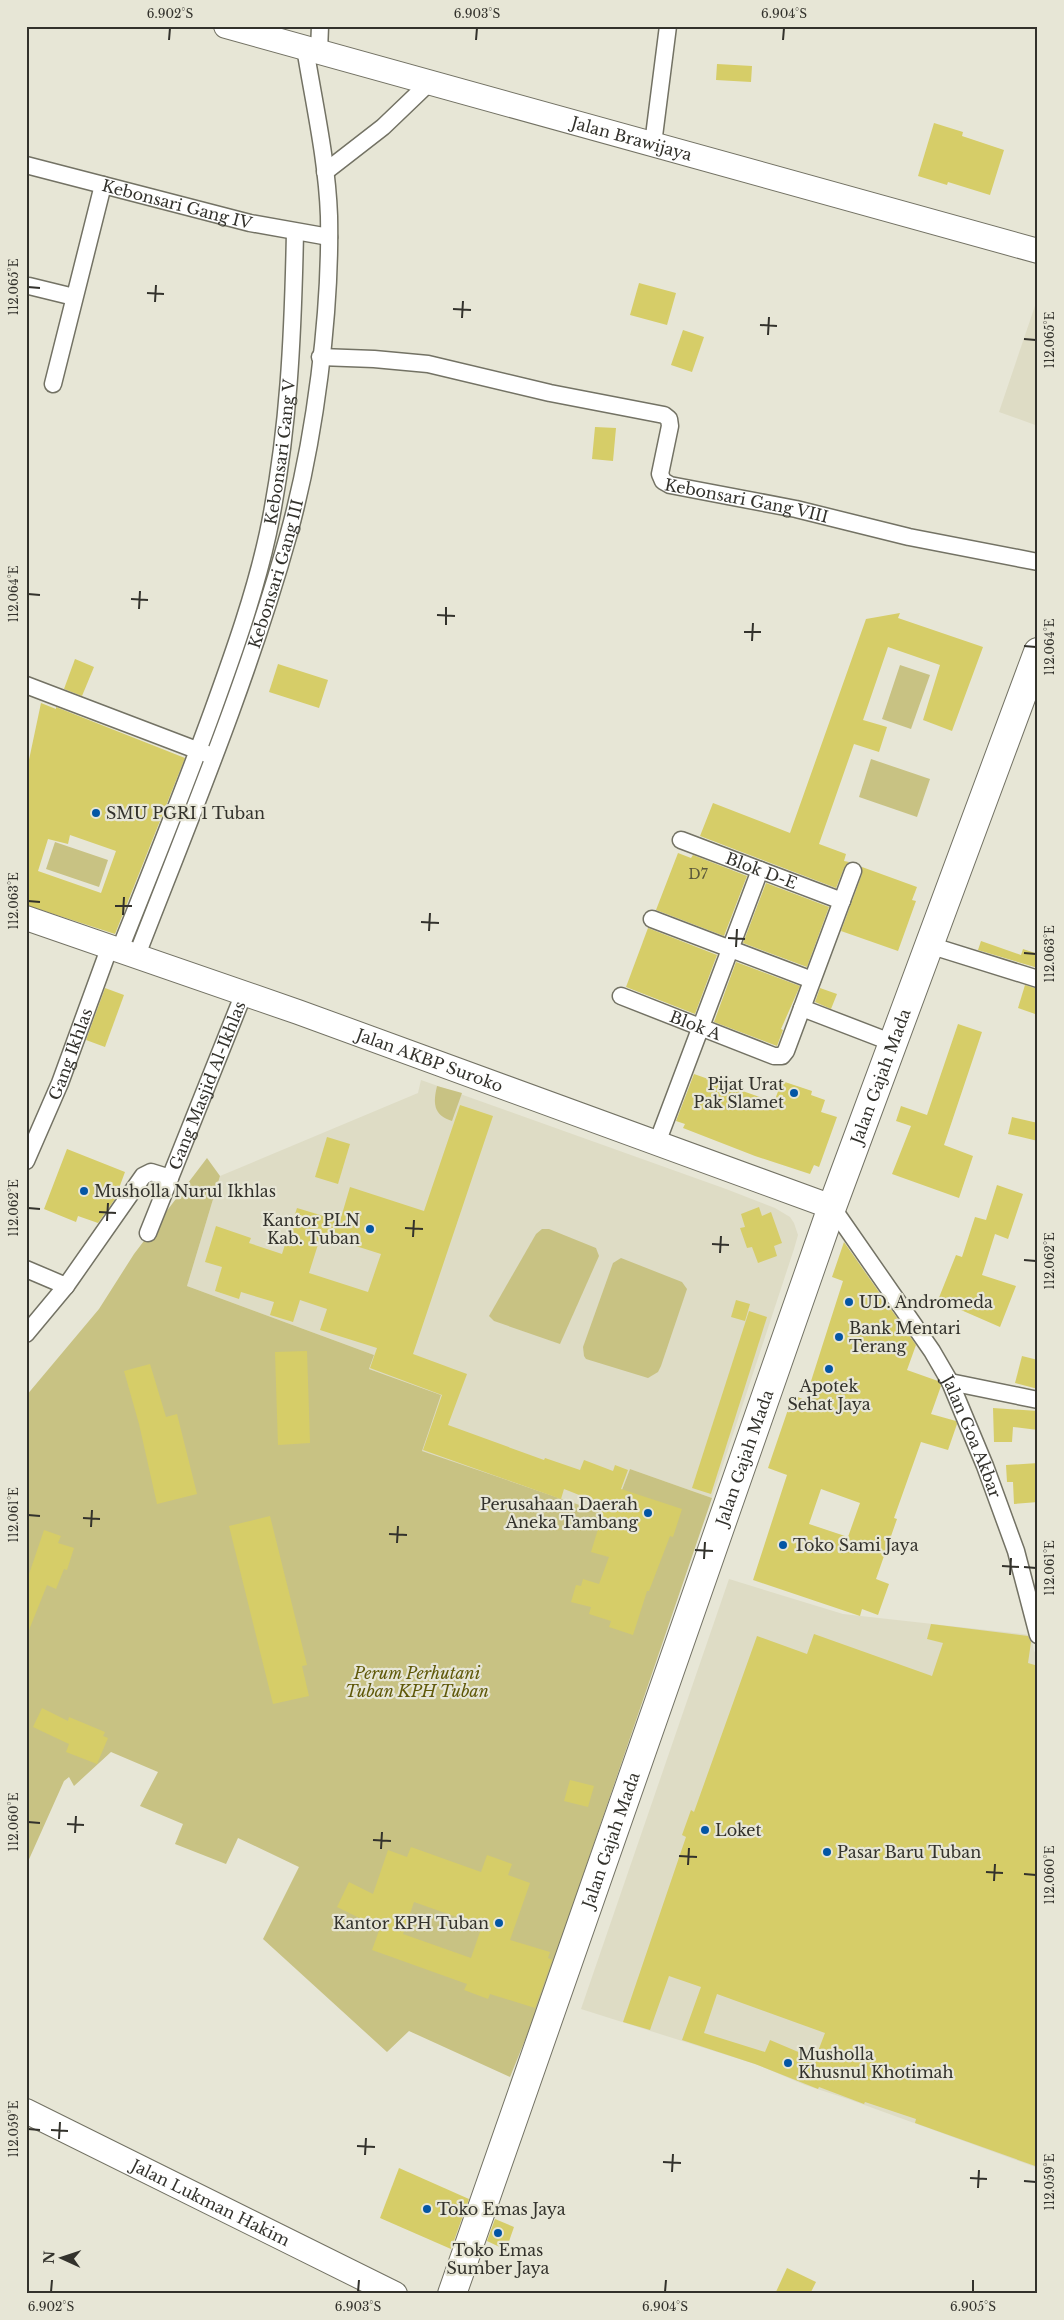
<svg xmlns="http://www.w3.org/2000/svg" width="1064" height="2320" viewBox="0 0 1064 2320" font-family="'Libre Baskerville',serif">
  <rect width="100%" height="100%" fill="#e7e6d6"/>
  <!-- built -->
  <g fill="#dedcc5">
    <path d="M1038,297v129l-39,-14z"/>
    <path d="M421,1080l305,109 49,19 15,9 4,6 4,12 -4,14 -82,249 -82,-29 -18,47 -191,-65 20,-56 -72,-26 5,-14 -187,-69 33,-110 198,-83z"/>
    <path d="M729,1579l114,35 188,21 3,16 4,5v512l-190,-69 -43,-14 -47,-20 -177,-56z"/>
  </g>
  <!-- green -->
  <g fill="#c8c283">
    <path d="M900,665l30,10 -19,54 -29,-10z"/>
    <path d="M871,759l59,20 -13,38 -58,-20z"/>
    <path d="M55,842l53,18 -9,27 -53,-18z"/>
    <path d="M437,1086l25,7 -10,28c-19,-6 -19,-18 -15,-35z"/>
    <path d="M207,1158l13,18 -33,110 187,69 -5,14 72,26 -19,56 190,65 18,-47 82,29 -176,515 -26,64 -101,-46 -22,21 -124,-113 36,-72 -61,-29 -12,26 -51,-20 8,-20 -43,-18 18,-34 -47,-20 -37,34 -5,-9 -5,4 -38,85v-470l73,-87 35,-55z"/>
    <path d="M542,1229h7l47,19 3,8 -39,88 -66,-23 -5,-5 47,-82z"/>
    <path d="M621,1258l61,24 5,7 -26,77 -3,6 -10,6 -62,-19 -2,-3 -1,-9 30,-84z"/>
  </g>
  <!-- building -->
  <g fill="#d6cd68" fill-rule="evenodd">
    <path d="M717,64l35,2 -1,16 -35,-2z"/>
    <path d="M934,123l29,9 -1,4 42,14 -14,45 -42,-13 -1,3 -29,-9z"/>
    <path d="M639,283l37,10 -9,32 -37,-10z"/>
    <path d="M683,330l21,7 -12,35 -21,-7z"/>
    <path d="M595,427l21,1 -3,33 -21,-2z"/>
    <path d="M900,613l-2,5 85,29 -31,84 -29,-11 17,-55 -52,-18 -25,73 24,7 -8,25 -25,-8 -35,100 27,10 -2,7 5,1 -5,6 -8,20 -136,-52 13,-33 77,30 76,-214z"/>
    <path d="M75,659l19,8 -12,29 -18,-7z"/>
    <path d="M278,664l50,16 -9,28 -50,-16z"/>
    <path d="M41,703l15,6v-2l129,51 -70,176 -89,-29v-131zM70,835l46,16 -15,42 -63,-22 10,-32 20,5z"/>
    <path d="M678,853l13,5 2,-3 54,21 -23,60 -68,-26z"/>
    <path d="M862,867l55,20 -5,13 4,1 -18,50 -57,-20 21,-57z"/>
    <path d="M766,883l63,24 -22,60 -64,-24z"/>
    <path d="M648,928l69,27 -22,59 -69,-27z"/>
    <path d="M981,941l40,14 2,-6 15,5v14l-60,-18z"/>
    <path d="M736,962l64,24 -19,43 2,1 -6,16 -63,-24z"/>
    <path d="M1025,985l13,4v26l-20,-7z"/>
    <path d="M105,988l19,7 -19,52 -19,-7z"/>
    <path d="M820,988l17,6 -6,15 -16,-7z"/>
    <path d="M958,1024l24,8 -38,113 29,11 -14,42 -67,-24 19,-48 -15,-5 5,-15 26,9z"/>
    <path d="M694,1074l80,28 8,-21 30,10 -1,4 14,5 -4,12 16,5 -18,50 -5,-2 -4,9 -55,-18 -72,-28 2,-4 -9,-3z"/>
    <path d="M460,1105l33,11 -80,238 54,20 -19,51 96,35 1,-2 35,12 4,-10 29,11 2,-6 13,5 -7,19 61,20 -9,28 -3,-1 -21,55h-2l-14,44 -24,-8 2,-6 -22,-7 2,-7 -20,-5 5,-17 5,1 2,-7 16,5 10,-27 -18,-5 12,-39 -9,-4 3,-7 -33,-13 -3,10 -138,-49 19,-55 -72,-27 7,-20 -57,-18 7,-21 -27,-9 -7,22 -23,-7 4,-13 -33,-10 -2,7 -24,-8 7,-24 -17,-5 11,-36 35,12 -2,5 33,11 15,-46 43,13 10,-34 74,24zM321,1235l60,19 -13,38 -59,-19z"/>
    <path d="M1012,1117l26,6v18l-30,-7z"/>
    <path d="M327,1137l23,7 -12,40 -23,-7z"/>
    <path d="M67,1149l58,23 -10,27 -17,24 -20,-7 -2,6 -32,-13z"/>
    <path d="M997,1185l26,9 -15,45 -13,-5 -13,41 34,11 -16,41 -62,-27 18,-45 6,2 13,-40 11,3z"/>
    <path d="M759,1207l3,9 9,-4 11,31 -8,3 3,10 -19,7 -6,-16 -5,1 -7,-20 5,-1 -4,-13z"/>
    <path d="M844,1242l72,103 -9,25 31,11 3,5 -10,28 25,7 1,3 -9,26 -27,-8 -27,76 3,1 -21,60 13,5 -11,31 -16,-6 -2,7 -107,-36 34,-105 -19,-7 25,-73 12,5 38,-119 -11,-4zM821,1489l39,14 -12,34 -39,-13z"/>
    <path d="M736,1300l14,4 -5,17 -14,-4z"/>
    <path d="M749,1311l18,6 -56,177 -19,-6z"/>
    <path d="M307,1351l3,92 -32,2 -3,-93z"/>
    <path d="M1022,1356l16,4v29l-23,-6z"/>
    <path d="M150,1364l16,53 11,-3 20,80 -40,10 -18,-80 -15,-53z"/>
    <path d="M993,1408l45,3v19l-25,-3 -1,15h-18z"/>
    <path d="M1038,1463v39l-24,2 -1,-22h-6l-1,-17z"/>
    <path d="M270,1516l37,149 -5,1 7,30 -36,8 -44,-178z"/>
    <path d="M44,1530l17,6 -3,7 16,5 -7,22 -3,-1 -8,20 -9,-4 -20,50 -1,-52z"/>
    <path d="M931,1624l97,12 3,6 -3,21 10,3v501l-123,-44 1,-4 -51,-17 -1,2 -45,-17 -1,2 -63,-25 -73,-24 19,-53 -32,-11 -19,54 -27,-8 63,-185 -4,-2 9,-25 3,2 63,-176 50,18 7,-20 118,42 11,-33 -16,-4zM717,1994l108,39 -10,26 -45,-19 -5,12 -61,-19z"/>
    <path d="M42,1708l26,13 1,-4 36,15 -2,4 5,2 -11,26 -31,-12 3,-8 -36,-17z"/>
    <path d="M570,1780l24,6 -6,21 -24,-6z"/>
    <path d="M411,1847l70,25 6,-17 25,9 -4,11 22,8 -20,57 40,12 -2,6 4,2 -17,48 -45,-14 -2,5 -24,-9 3,-6 -95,-34 8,-22 -43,-21 12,-25 24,12 15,-44 19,7zM414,1902l68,24 -11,32 -68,-24z"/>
    <path d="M399,2168l70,31 -18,50 -71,-31z"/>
    <path d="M495,2219l19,8 -8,23 -19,-9z"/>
    <path d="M787,2268l29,14 -6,12h-35z"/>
  </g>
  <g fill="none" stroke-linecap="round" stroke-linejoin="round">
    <!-- street casing -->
    <g stroke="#737264" stroke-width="19">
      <g id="street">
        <path d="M319,51l1,-25"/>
        <path d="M653,144l15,-118"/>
        <path id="s1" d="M26,165l224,58 79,14"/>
        <path d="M325,172l58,-45 47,-45"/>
        <path d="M29,286l45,11"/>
        <path id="s2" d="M320,357l54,2 54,5 122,29 114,22 5,4 1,7 -10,48 3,7 7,4 126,24 113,28 129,25"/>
        <path d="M53,384l50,-199"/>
        <path d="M26,685l181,69"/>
        <path id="s3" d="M681,840l161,61"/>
        <path d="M652,919l160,61"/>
        <path d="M929,945l109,34"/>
        <path id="s4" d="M120,949c32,-80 64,-159 93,-239 21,-58 42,-117 55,-177 21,-100 25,-200 27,-301"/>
        <path id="s5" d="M137,955c54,-139 112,-278 152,-422 26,-95 42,-219 40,-317 -2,-56 -15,-113 -24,-168"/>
        <path id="s6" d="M621,996l153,60h8l4,-5 67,-180"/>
        <path d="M802,1008l91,35"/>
        <path d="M657,1143l103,-273"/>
        <path id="s7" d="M26,1161l34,-78 50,-137"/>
        <path id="s8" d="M832,1207l100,144 18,31 35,84 31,85 22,84"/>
        <path id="s9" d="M148,1233l96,-240"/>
        <path d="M26,1269l40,17"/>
        <path d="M26,1334l40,-48 77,-110 8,-4 19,6"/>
        <path d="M950,1382l88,18"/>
      </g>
    </g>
    <!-- secondary casing -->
    <g stroke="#737264" stroke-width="26">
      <g id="secondary">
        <path id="s10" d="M226,26l812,225"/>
        <path id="s11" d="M26,918l272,94 534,195"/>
        <path id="s12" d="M26,2111l369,183"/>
      </g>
    </g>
    <!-- highway casing -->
    <g stroke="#737264" stroke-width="30">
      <g id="highway">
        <path id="s13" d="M452,2294l380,-1087 206,-555"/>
      </g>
    </g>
    <!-- street -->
    <use href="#street" stroke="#fff" stroke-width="16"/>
    <!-- secondary -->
    <use href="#secondary" stroke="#fff" stroke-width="24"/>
    <!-- highway -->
    <use href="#highway" stroke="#fff" stroke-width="28"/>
  </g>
  <!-- ticks -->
  <path fill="none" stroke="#33322c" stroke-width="2" d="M169,40l1,-12M476,40l1,-12M783,40l1,-12M28,287l12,1M147,293l17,1M155,302l1,-17M453,309l18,1M462,318l1,-17M760,325l17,1M768,335l1,-18M1024,339l12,1M28,594l12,1M131,599l17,1M139,609l1,-18M437,615l18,1M446,625v-18M744,632h17M752,641l1,-18M1024,646l12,1M28,901l12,1M115,906h17M123,915l1,-18M421,922l18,1M429,931l1,-18M728,938l17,1M736,947l1,-18M1024,953l12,1M28,1208l12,1M99,1212l17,1M107,1221l1,-18M405,1228l18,1M413,1237l1,-17M712,1244l17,1M720,1253l1,-17M1024,1260l12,1M28,1515l12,1M83,1518l17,1M91,1527l1,-17M389,1534l18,1M397,1543l1,-17M695,1550l18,1M704,1559l1,-17M1002,1566l17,1M1024,1567l12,1M1010,1575l1,-17M28,1822l12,1M67,1824l17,1M75,1833l1,-17M373,1840l18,1M381,1849l1,-17M679,1856l18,1M688,1865l1,-17M986,1872l17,1M1024,1874l12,1M994,1881l1,-17M28,2129l12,1M51,2130l17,1M59,2139l1,-17M357,2146l18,1M365,2155l1,-17M663,2162l18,1M672,2172l1,-18M970,2178l17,1M1024,2181l12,1M978,2188l1,-18M51,2292l1,-12M358,2292l1,-12M665,2292l1,-12M973,2292v-12"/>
  <!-- markers -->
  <g fill="#0456a5" stroke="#e7e6d6" stroke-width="2">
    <circle cx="96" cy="813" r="5"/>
    <circle cx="794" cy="1093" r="5"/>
    <circle cx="84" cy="1191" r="5"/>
    <circle cx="370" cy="1229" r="5"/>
    <circle cx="849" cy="1302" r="5"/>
    <circle cx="839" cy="1337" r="5"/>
    <circle cx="829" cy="1369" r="5"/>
    <circle cx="648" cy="1513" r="5"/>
    <circle cx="783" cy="1545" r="5"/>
    <circle cx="705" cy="1830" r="5"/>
    <circle cx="827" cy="1852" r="5"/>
    <circle cx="499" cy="1923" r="5"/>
    <circle cx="788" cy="2063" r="5"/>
    <circle cx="427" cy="2209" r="5"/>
    <circle cx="498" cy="2233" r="5"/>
  </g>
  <g text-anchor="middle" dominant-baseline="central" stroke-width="4.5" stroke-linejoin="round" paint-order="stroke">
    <!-- number labels -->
    <g font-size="14" fill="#5c593b">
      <text x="698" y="874">D7</text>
    </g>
    <!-- street labels -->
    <g font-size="16" fill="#33322c" stroke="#e7e6d6">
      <text stroke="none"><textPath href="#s10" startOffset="421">Jalan Brawijaya</textPath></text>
      <text stroke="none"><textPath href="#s1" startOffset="156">Kebonsari Gang IV</textPath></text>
      <text stroke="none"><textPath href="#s4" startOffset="524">Kebonsari Gang V</textPath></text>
      <text stroke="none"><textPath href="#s2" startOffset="506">Kebonsari Gang VIII</textPath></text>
      <text stroke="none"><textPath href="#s5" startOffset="406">Kebonsari Gang III</textPath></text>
      <text stroke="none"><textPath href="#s3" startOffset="86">Blok D-E</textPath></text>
      <text stroke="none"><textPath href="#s6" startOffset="80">Blok A</textPath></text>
      <text stroke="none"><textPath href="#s7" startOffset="116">Gang Ikhlas</textPath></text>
      <text stroke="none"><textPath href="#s11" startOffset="428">Jalan AKBP Suroko</textPath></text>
      <text stroke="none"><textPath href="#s13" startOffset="1291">Jalan Gajah Mada</textPath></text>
      <text stroke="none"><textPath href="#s9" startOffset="159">Gang Masjid Al-Ikhlas</textPath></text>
      <text stroke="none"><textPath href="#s8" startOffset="270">Jalan Goa Akbar</textPath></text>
      <text stroke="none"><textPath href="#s13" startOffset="886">Jalan Gajah Mada</textPath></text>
      <text stroke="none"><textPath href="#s13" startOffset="481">Jalan Gajah Mada</textPath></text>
      <text stroke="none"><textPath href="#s12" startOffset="206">Jalan Lukman Hakim</textPath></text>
    </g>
    <!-- poi labels -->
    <g font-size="16" fill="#33322c" stroke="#e7e6d6" text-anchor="start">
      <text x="106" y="813">SMU PGRI 1 Tuban</text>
      <text x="784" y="1084" text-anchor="end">Pijat Urat<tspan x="784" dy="18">Pak Slamet</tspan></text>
      <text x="94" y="1191">Musholla Nurul Ikhlas</text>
      <text x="360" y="1220" text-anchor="end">Kantor PLN<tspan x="360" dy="18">Kab. Tuban</tspan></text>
      <text x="859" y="1302">UD. Andromeda</text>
      <text x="849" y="1328">Bank Mentari<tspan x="849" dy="18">Terang</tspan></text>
      <text x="829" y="1386" text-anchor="middle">Apotek<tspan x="829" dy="18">Sehat Jaya</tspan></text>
      <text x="638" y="1504" text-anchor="end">Perusahaan Daerah<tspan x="638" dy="18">Aneka Tambang</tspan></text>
      <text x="793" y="1545">Toko Sami Jaya</text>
      <text x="715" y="1830">Loket</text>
      <text x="837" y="1852">Pasar Baru Tuban</text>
      <text x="489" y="1923" text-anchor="end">Kantor KPH Tuban</text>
      <text x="798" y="2054">Musholla<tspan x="798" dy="18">Khusnul Khotimah</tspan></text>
      <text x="437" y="2209">Toko Emas Jaya</text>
      <text x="498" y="2250" text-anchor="middle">Toko Emas<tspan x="498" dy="18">Sumber Jaya</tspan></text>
    </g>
    <!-- park labels -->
    <g font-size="16" font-style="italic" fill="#5f5809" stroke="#e7e6d6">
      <text x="417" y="1673">Perum Perhutani<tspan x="417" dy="18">Tuban KPH Tuban</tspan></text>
    </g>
  </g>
  <!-- border -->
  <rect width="1064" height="2320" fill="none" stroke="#e7e6d6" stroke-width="55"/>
  <!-- north arrow -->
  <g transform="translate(62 2258) rotate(273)" stroke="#e7e6d6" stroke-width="4" paint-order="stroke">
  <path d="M0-4L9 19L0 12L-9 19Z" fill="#33322c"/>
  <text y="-8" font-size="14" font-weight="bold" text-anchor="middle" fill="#33322c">N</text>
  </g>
  <rect x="28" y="28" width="1008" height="2264" fill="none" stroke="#33322c" stroke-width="2"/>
  <g font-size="12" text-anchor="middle" fill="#33322c">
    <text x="170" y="18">6.902°S</text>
    <text x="477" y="18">6.903°S</text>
    <text x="784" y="18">6.904°S</text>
    <text transform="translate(14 287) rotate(-90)" y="4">112.065°E</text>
    <text transform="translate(1050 340) rotate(-90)" y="4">112.065°E</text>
    <text transform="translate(14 594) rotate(-90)" y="4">112.064°E</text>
    <text transform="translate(1050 647) rotate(-90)" y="4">112.064°E</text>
    <text transform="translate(14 901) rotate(-90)" y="4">112.063°E</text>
    <text transform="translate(1050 954) rotate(-90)" y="4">112.063°E</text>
    <text transform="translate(14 1208) rotate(-90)" y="4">112.062°E</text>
    <text transform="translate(1050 1261) rotate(-90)" y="4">112.062°E</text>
    <text transform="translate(14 1515) rotate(-90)" y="4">112.061°E</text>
    <text transform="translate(1050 1568) rotate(-90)" y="4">112.061°E</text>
    <text transform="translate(14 1822) rotate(-90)" y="4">112.060°E</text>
    <text transform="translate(1050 1875) rotate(-90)" y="4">112.060°E</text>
    <text transform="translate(14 2129) rotate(-90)" y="4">112.059°E</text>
    <text transform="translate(1050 2182) rotate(-90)" y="4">112.059°E</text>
    <text x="51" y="2311">6.902°S</text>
    <text x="358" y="2311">6.903°S</text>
    <text x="665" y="2311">6.904°S</text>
    <text x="973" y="2311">6.905°S</text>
  </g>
</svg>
